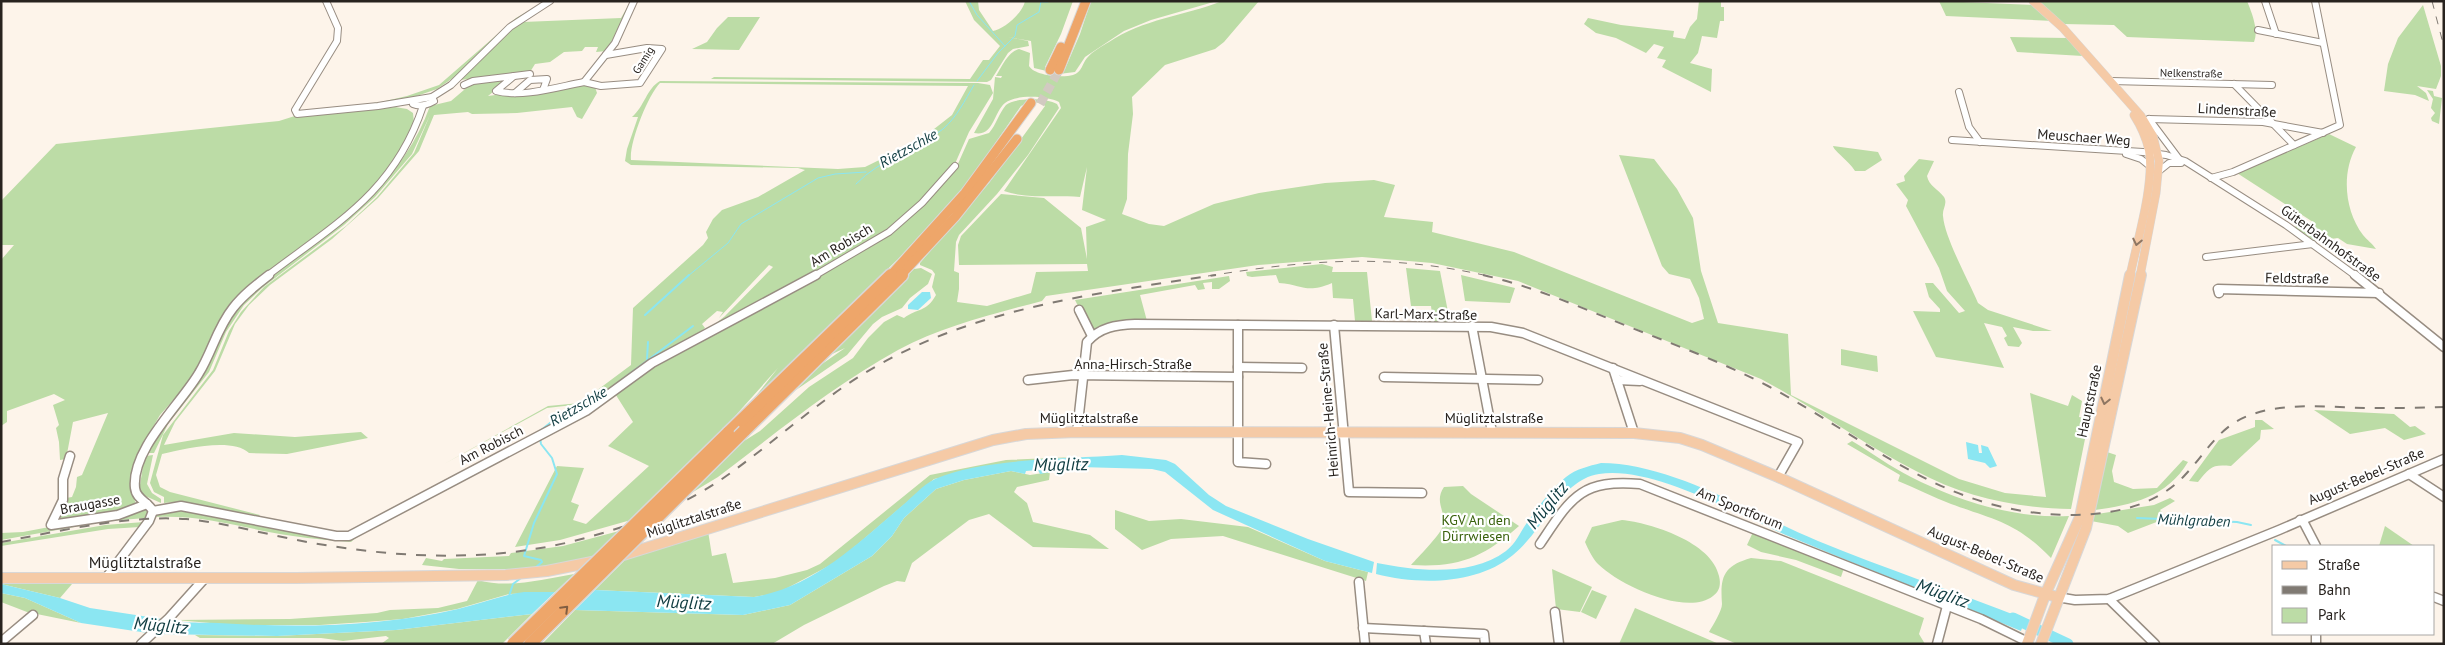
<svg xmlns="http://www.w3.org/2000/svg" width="2445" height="645" viewBox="0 0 2445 645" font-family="'PT Sans',sans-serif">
  <rect width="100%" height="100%" fill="#fdf4ea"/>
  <!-- green -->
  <g fill="#bcdca6" fill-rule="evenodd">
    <path d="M546,1l-41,28 -49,47 -19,13 -26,9 -92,14 2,-4 8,1 52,-7 26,-6 32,-11 77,-67z"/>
    <path d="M552,1h3l-32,21 98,-4 10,-17 -24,50 -11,1 2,-5h-13l-3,4 -18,1 -14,10 -15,2 -5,8 -70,8 60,-58z"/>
    <path d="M965,1h13l1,9 14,21c11,-2 30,-18 32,-30h48l-12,33 -16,33c4,4 15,5 20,2l15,-35 11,-33h126l-66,19 -27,11 -39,26 -10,15 -16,2 -25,-6 -3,-27 -23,-4 20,4 1,5 -16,3 -5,4 -17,27 -4,2 -276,-3 3,-2 256,2 13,-19h6l11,-14 -26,-26z"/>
    <path d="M1222,1h37l-35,41 -9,7 -50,16 -33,32 1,17 -5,40 -1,45 -5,15 27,10 15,2 50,-22 45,-11 66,-10 49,-3 21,5 -11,32 49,5 -1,10 82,20 178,71 12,-4 -5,-21 -9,-19 -21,-5 -7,-8 -43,-111 35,4 23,30 16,29 8,53 17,52 70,11 3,61 168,84 46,14 41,4 -16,-104 38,13 4,-11 10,6 -3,16 10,2 -18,90c-54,-1 -107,-12 -155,-38 -54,-27 -102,-64 -155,-92l-243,-98 -86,-18 -70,-6 -104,8 -212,31 -4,5c-49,13 -99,25 -144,49 -64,35 -122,83 -180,127l-25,15 51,-51 16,-10 49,-44 44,-29 15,-20 16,-16 13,-7 7,3c13,-10 22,-5 32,-23l-4,-8 3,-13 -3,-4 -12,-5v-2l69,-80 56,-77 -3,-3 -13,-1 -8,4 -52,75 -36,40 -35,38 -146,142 26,-33 -60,67 -87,85 -71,20 -45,7 42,-81 27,2 -13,34 8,3 -6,15 13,4 63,-58 -41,-20 25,-24 -19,-30 39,-28 238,-132 66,-66 12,-27 20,-6c7,-8 10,-20 17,-28 10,-8 41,-7 51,-1l2,4 -31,47 -31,39 -38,41 -3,7 -2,29 5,2v16l-2,13 30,4 44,-13 5,-21 52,-1 -1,-7 -128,1 -1,-20 3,-9 40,-42 43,4 37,30 6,31 -1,-32 20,-7 -24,-10 5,-43 -7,30c-24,-2 -54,2 -76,-6l57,-83 -2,-6c-12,-6 -42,-8 -54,1 -12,10 -11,34 -31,30l19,-34 2,-22 6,1 1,-2h-6c6,-10 12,-24 23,-27l11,4 -1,13c6,10 34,12 44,9 9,-3 9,-11 14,-17 6,-7 15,-12 22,-16 34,-23 75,-26 113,-41z"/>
    <path d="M1699,1h22v6h3v14h-4l-3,17 -15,-2 -4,17 -8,10 22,6 -1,23 -49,-25 4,-7 -9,-2 7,-11 -10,-3 -8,9 -30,-15 -20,-5 -12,-9 4,-6 33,7 53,6 -1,6 12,2 5,-12 7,-8z"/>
    <path d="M1939,1l96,4 18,16 -107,-5z"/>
    <path d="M2036,1h211c5,12 12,30 7,41l-127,-5 -13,-12 -51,-1z"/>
    <path d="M2423,5l18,61v10l-5,13 -19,-3 9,7 3,8 -14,-6 -31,-4 4,-27 10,-26z"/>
    <path d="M728,17h32l-21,33 -47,-1 15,-7 10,-14z"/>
    <path d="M2010,37l58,1 15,18 -66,-4z"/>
    <path d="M509,79l-21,17 88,-12 19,3 2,6 -15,26 -5,-2 -5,-10 -55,6 -45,1 -4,-2 -34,3 -15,36 -41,47 -46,41 -62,46 -21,20 -14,19 -20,47 -40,51 -11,23 70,-12 61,4 66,-5 7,6 -81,16 -38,-1c-17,-16 -65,-4 -87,1l-6,21 4,12 10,5 90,23 -3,3 -83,-16 -10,1v-6l-10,-5 -4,-9 13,-48 50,-65 16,-39 12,-19 23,-25 82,-61 31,-29 37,-44 16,-38 -18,39 -37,43 -31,28 -82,63 -18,17 -18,27 -17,40 -41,52 -14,29h-7c10,-26 31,-45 47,-68 15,-23 22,-52 39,-74 8,-10 20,-20 30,-29 65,-56 136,-90 167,-176l21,-5 20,-17z"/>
    <path d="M660,81l318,2 12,2 3,8 -24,39 -15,34 -57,59 -56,33 -132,71 16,-13 48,-49 -4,-2 -50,53 4,-6 -6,-1 -15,13 3,4 -6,5 -112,76 -5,-5 -35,4 -103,56 104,-58 32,-3 51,-38 2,-57 70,-63 5,-7 -2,-6 7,-13 9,-9 36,-13 47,-27 -7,-2 -167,-3 -6,-4 2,-12 11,-32h-6c12,-10 15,-29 28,-36zM660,83l308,3 -16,29 -32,25 -55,27 -27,2 -207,-9c-2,-17 17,-65 29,-77z"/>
    <path d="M2427,90l6,1 1,5 8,2 -3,26 -7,-3 -1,-3 4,-5 -4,-5 2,-9z"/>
    <path d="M395,107l12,2 6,4 1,10 -8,24 -45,55 -122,96 -47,81 -32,36 -14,24 -14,44v10l4,11 -5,5 -69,11 -3,-5 7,-17 6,-1 4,-10 1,-10 5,-2 26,-62 -35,9 -7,37 -6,1 -1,-18 -3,-14 3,-3 -6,-20 12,-5 -11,-6 -47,17v11l-6,4v-166l13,-15h-13v-44l55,-57 223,-23 19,-6z"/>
    <path d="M2329,134l27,13c-15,27 -11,64 7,88 4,5 9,8 13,14l-29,-5 -9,-6 -23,3 -21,-14 19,-5 -76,-49z"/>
    <path d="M1833,146l45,6 4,8 -17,11h-10c-5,-9 -21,-20 -22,-25z"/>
    <path d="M1919,159l15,2 -7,15c2,10 11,13 17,21 4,7 -2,12 -1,19 2,23 26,65 35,87l10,7 64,21h-19l-20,-4 9,16 -3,4 -11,-1 -4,-8 3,-2 -5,-9 -18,-4 20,45 -68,-11 -23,-46 27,1v-3l-11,-12 -4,-14h8l26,30 6,-2 -18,-20 -8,-23 -33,-62 2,-6 -12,-16 9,-3 -1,-5z"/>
    <path d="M1322,264l11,3 -1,5h35l5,49h-17l-2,-22 -20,-1 -1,-15c-26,11 -28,2 -53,0l-3,-8 -24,2 -5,-1 -1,-4z"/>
    <path d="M921,268l11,6 -4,10 -18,14 -8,10 -20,9 -9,7 -26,31 -51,35 26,-26 23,-16 -15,7 84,-86z"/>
    <path d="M1406,268l34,3 10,51h-17l-2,-16h-20z"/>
    <path d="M1461,275l54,13 -5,15 -45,-2z"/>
    <path d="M1229,276l1,5 -11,8h-7v-7l-9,1 2,6 -7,1 -3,-5 -55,10 7,26 -36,2 -20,9 -16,-32z"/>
    <path d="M1841,349l36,7 1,16 -37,-7z"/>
    <path d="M2314,410l80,4 16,13 5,-1 11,8 -22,6 -19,-12 -35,6z"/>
    <path d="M2255,420h7l12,9 -13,1 -1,9 -29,27c-19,-2 -21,1 -33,16l-9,-1 30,-41 36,-13z"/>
    <path d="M1852,441c20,12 39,26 59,36 47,24 104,42 158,39l-18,42c-35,-36 -56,-38 -100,-54 -18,-7 -36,-16 -53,-23l2,-6 -53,-31z"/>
    <path d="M2107,452l9,3 -4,16 2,11 19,7 24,-1 26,-28 5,2c-21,35 -56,43 -93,48z"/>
    <path d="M153,455l-6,29 5,9 9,6v4l-18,-8 -4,-4 5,-31 2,-4z"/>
    <path d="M1074,457l-63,6 -77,16 -96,82 -60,32 -24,4 -159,-7 33,-33 80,-26 4,25 14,-3 7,30 42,-5 32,-8 13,-6 110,-89 76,-15z"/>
    <path d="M1011,471l19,4 20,-3 -1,8 -32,7 -3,5 13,11 6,19 57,13 19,14 -76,-2 -44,-33 -20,6 -57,43 -7,19 -8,-1 -13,5 -80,39 -32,19h-230l33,-34 168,5 47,-10 82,-49 20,-20 12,-18 32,-29 28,-9z"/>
    <path d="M1463,486l8,8 48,32c-35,31 -60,42 -108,39 7,-8 28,-29 31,-37 6,-16 -9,-25 2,-41z"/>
    <path d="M2170,498l5,3 -15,9 7,8 -39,15 -10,-7 -27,-5v-6l63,-10z"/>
    <path d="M174,508l182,28h2l-7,6c-19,-2 -39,-3 -58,-6 -49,-7 -85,-21 -137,-19l3,-3z"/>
    <path d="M144,509l4,3 -2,6 -38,3 -107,19v-7l22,-1z"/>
    <path d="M1115,510l34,11 32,-2 67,8 77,34 43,11 -2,9 -143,-45 -52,3 -29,11 -27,-21z"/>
    <path d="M1622,520c29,3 90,22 97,56 2,8 1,15 -6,20 -26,21 -94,-11 -115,-32 -5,-5 -10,-15 -13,-22l7,-15z"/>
    <path d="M144,522l-4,5 -32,2 -107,17v-3l104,-18z"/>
    <path d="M2385,526l29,20h-35z"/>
    <path d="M619,531l-29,28 -16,3 -54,7h-61l-37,-4 4,-7 16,3 2,-2 65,-3 2,-3 52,-7z"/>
    <path d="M1753,532l91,36 -3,9 -45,-17 -35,-8 -14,-7z"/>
    <path d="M1751,558l30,3 143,57 -5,16 6,10h-188l-28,-12c4,-7 13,-21 13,-28 -2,-27 1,-38 29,-46z"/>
    <path d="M1552,569l40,18 -12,25 -24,-3z"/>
    <path d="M574,574l-19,18 -46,2 -52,15 -54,10 -37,3 -46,3h-87l-57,-5 114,-1 87,-6 13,-3 48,-2 29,-7 11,-21c31,9 65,-1 96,-6z"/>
    <path d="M1,584h71l-12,14z"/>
    <path d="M1592,590l15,6 -11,23 -15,-7z"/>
    <path d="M1,593l24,5 56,25 -54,-11 -26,-10z"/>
    <path d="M1635,608l84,36h-100z"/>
    <path d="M532,614l-30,30h-121l8,-6 -3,-2 -43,5 -22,-3h-121l-5,-3 82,1 119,-6z"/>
  </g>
  <!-- water -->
  <g fill="#8be6f2">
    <path d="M922,292h8l1,6 -13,12 -10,-1v-4z"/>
    <path d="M1966,442l12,3 1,8h3l-1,-8 7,2 9,19 -7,2 -5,-5 -17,-4z"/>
    <path d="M1122,455l44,5 9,4 34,31 17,11 82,33 66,23 -2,11 -47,-12 -112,-51 -48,-38 -13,-3 -73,-2 -39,7 -2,-4 -12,1 -1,3 -14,-3 -47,9 -28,9 -32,29 -12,18 -20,20 -82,49 -47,10 -168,-5 20,-20 159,7c58,-10 100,-50 143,-87 12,-9 25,-25 38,-31 47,-21 135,-20 187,-24z"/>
    <path d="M1601,463c70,0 153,51 217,78 68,28 138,51 207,78l-4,12c-76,-32 -152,-61 -228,-93 -51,-21 -140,-73 -194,-64 -21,3 -35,20 -47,35 -12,15 -24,34 -39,46 -36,30 -94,30 -137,19l1,-11c40,8 94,14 129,-12 11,-8 15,-21 23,-31 8,-12 25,-34 37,-43 10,-8 23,-11 35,-14z"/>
    <path d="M1,584l59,14 30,10 72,11 -14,14 -67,-10 -56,-25 -24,-5z"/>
    <path d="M524,592h31l-23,22 -136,16 -119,6 -118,-2 14,-14c13,4 31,2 45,3 79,5 162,4 240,-14 22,-5 43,-14 66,-17z"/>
  </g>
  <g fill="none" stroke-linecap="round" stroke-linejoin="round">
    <!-- stream-far1 -->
    <g stroke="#8be6f2" stroke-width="1">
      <path d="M969,1l8,14 28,31"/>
      <path d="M1041,2h7"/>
      <path d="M977,81l21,-28 17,-17 2,-11 22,-13 2,-11"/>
      <path d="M856,184c25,-26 60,-33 87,-55 14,-12 22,-29 31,-44"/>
      <path d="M688,276l40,-33 13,-19 77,-46 17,-4 31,-2"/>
    </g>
    <!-- stream -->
    <g stroke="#8be6f2" stroke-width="2">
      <path d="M645,315l44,-40"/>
      <path d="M647,359l1,-17"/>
      <path d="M611,388l82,-62"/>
      <path d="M540,431l15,-12 37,-17"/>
      <path d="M2137,518l100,4 14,3"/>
      <path d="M2275,540l11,6"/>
      <path d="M535,568l7,-6 -1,-2 -17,-4 10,-33 23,-49 -5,-16 -11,-14 -1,-6"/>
      <path d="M509,596l4,-12 8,-6"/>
    </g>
    <!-- river -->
    <path stroke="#8be6f2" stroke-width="11" d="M2013,618l55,26"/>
    <!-- highway-tunnel -->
    <path stroke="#d2cac1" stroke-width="9" stroke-dasharray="9 4.5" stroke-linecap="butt" d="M1040,104l19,-34"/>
    <!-- minor-far1 casing -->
    <g stroke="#988d82" stroke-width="8">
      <g id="minor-far1">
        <path d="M326,1l12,27 -1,13 -42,69 2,4 81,-8 54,-9 19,-12 59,-58 40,-26"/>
        <path d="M2265,1l11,33"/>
        <path d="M2258,30l65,13"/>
        <path d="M514,76l16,-2"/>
        <path d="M2111,81l161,4"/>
        <path d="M584,82l17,4 39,-3 22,-34 -15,-1 -41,7"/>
        <path d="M2234,84l60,61"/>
        <path d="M464,85l9,-4 41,-5 -18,15c27,7 61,-4 88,-9l31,-39 19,-42"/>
        <path d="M1959,92l10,35 11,15"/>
        <path d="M515,93l15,-13 17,-1 -4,11"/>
        <path d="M414,101l-1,3c7,3 14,1 21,-3l-2,-4"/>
        <path d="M2149,119l114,3 60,11"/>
        <path d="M2149,119l30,40"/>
        <path d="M1952,140l191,12 23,3 19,6 101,64 70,51"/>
        <path d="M2126,154l15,5 10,8"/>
        <path d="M2159,171l10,-8h12"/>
        <path d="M2211,178l22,-6 107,-47 -25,-124"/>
        <path d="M2206,257l107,-13"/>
        <path d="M267,276c68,-52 127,-83 156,-170"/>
        <path d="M814,276l75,-44 33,-29 33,-37"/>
      </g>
    </g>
    <!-- minor casing -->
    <g stroke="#988d82" stroke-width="11">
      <g id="minor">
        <path d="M2355,275l89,72"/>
        <path d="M2219,293l-1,-4 161,4"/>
        <path d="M1079,310l13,26"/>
        <path d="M1238,325v137l28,2"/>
        <path d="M1334,325l15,167 73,1"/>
        <path d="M1472,326l20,106"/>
        <path d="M1238,367l64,1"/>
        <path d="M1613,368l21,65"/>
        <path d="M1384,377l154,3"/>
        <path d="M1028,380l45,-5 165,2"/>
        <path d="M1617,380l23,1"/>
        <path d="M1077,432l10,-90c13,-15 29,-17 48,-18l356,3 32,6 275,109 -20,35"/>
        <path d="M70,456l-7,23v21l-12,25 67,-10 29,-11"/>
        <path d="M2409,474l35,23"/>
        <path d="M153,511l28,-5 155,30h13l237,-125 66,-48 164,-88"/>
        <path d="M153,511c-5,-9 -17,-12 -18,-23 -4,-39 46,-84 64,-115 13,-21 18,-45 34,-65 10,-13 23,-23 36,-33"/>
        <path d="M2300,520l4,3 12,23"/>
        <path d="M1540,544c31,-46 40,-65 100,-60l341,135 47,23"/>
        <path d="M106,578l43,-57 4,-10"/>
        <path d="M1359,582l6,62"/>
        <path d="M2057,597l18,3 34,-1 170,-69 165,-71"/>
        <path d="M2434,597l10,4"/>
        <path d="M2109,599l46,45"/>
        <path d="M1555,612l4,32"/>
        <path d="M1363,628l121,6 1,10"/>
        <path d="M1424,631l2,13"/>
        <path d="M2316,634v10"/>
        <path d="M1,642l32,-27"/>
        <path d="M141,644l28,-26 36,-40"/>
        <path d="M1937,644l10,-38"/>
      </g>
    </g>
    <!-- major-far1 casing -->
    <g stroke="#d8d7d7" stroke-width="9">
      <g id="major-far1">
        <path d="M2033,1l30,27 78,88 12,20 6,25 -3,32 -16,83"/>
        <path d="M2130,276c7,-35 25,-92 19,-126 -3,-13 -8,-24 -15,-35"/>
      </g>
    </g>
    <!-- major casing -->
    <g stroke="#d8d7d7" stroke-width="12">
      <g id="major">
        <path d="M620,556l373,-116 33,-6 51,-2 557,1 46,5 22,7 76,32 236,108 43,12"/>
        <path d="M1,578h295l210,-3 41,-4 50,-10"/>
        <path d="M2027,644l18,-49 35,-78 50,-242"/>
        <path d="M2041,644l45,-116 55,-253"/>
      </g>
    </g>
    <!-- highway-far1 casing -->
    <g stroke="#d8d7d7" stroke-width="11">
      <g id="highway-far1">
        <path d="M1050,70l11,-23"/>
        <path d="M1059,70l27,-69"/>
        <path d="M890,276l75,-83 66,-90"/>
        <path d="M900,276l55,-59 62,-78"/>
      </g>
    </g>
    <!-- highway casing -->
    <g stroke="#d8d7d7" stroke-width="15">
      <g id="highway">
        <path d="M744,431l158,-156"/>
        <path d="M728,433l163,-158"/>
      </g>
    </g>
    <!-- minor-far1 -->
    <use href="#minor-far1" stroke="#fff" stroke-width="6"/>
    <!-- minor -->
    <use href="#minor" stroke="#fff" stroke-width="8"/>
    <!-- major-far1 -->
    <use href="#major-far1" stroke="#f5caa6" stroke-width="8"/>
    <!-- major -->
    <use href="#major" stroke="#f5caa6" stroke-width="10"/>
    <!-- highway-far1 -->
    <use href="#highway-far1" stroke="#eea66a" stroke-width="9"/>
    <!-- highway -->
    <use href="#highway" stroke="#eea66a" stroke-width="12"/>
    <!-- rail-far1 -->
    <g stroke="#807a73" stroke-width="1" stroke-dasharray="8 8" stroke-linecap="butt">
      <path d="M2432,1l12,46"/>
      <path d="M2443,1l1,3"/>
      <path d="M1208,276c100,-16 179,-23 280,0"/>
    </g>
    <!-- rail -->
    <g stroke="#807a73" stroke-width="2" stroke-dasharray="10 10" stroke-linecap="butt">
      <path d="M1483,275c52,12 99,33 149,53 46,18 92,35 136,58 104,55 174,127 301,129 41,0 87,-8 116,-40 21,-22 34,-49 65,-60 36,-13 77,-8 115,-7 26,0 53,0 79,-1"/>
      <path d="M1,542c61,-11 123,-27 185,-23 43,4 85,17 127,24 85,15 173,19 257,-1 52,-13 104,-31 149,-61 53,-36 100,-82 156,-114 104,-60 224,-74 341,-92"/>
    </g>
    <!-- highway-bridge casing -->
    <g stroke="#d8d7d7" stroke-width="15" stroke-linecap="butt">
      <g id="highway-bridge">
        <path d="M513,644l215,-211"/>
        <path d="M530,644l214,-213"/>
      </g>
    </g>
    <!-- highway-bridge -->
    <use href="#highway-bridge" stroke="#eea66a" stroke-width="12"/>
  </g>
  <!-- one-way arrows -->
  <defs><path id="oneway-chevron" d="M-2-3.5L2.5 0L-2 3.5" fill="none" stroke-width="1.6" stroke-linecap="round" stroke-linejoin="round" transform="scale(1.25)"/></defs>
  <g stroke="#8e7662">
    <use href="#oneway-chevron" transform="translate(2137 242) rotate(102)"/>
    <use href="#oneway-chevron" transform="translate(2105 401) rotate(103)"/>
  </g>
  <use stroke="#815e41" href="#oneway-chevron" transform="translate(565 609) rotate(-45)"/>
  <g text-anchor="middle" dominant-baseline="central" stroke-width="4.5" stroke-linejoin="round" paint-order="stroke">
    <!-- far-street labels -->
    <g font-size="11" fill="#28231f" stroke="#fff">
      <text transform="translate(643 60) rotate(-58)">Gamig</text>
      <text transform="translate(2191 73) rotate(1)">Nelkenstraße</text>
    </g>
    <!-- street labels -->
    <g font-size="14" fill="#28231f" stroke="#fff">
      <text transform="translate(2237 110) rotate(3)">Lindenstraße</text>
      <text transform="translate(2084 137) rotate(4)">Meuschaer Weg</text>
      <text transform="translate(2331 243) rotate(36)">Güterbahnhofstraße</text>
      <text transform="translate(841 245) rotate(-31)">Am Robisch</text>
      <text transform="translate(2297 278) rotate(1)">Feldstraße</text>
      <text transform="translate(1426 314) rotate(1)">Karl-Marx-Straße</text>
      <text x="1133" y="364">Anna-Hirsch-Straße</text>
      <text transform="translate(2089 401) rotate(-78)">Hauptstraße</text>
      <text transform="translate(1328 410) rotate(-95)">Heinrich-Heine-Straße</text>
      <text x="1089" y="418">Müglitztalstraße</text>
      <text x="1494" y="418">Müglitztalstraße</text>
      <text transform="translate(491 445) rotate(-27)">Am Robisch</text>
      <text transform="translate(2366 476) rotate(-23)">August-Bebel-Straße</text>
      <text transform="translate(90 504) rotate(-10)">Braugasse</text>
      <text transform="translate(1740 508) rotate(22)">Am Sportforum</text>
      <text transform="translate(694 518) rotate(-18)">Müglitztalstraße</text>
      <text transform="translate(1986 554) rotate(23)">August-Bebel-Straße</text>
    </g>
    <!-- park labels -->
    <g font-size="14" fill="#39610c" stroke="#fff">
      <text x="1476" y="520">KGV An den<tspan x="1476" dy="16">Dürrwiesen</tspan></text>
    </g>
    <!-- water labels -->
    <g font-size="15" font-style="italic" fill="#103c41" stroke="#fff">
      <text transform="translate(908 148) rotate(-29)">Rietzschke</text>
      <text transform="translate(578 406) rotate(-30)">Rietzschke</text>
      <text transform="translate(2194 520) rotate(2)">Mühlgraben</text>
    </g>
    <!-- near-street labels -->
    <g font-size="16" fill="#28231f" stroke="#fff">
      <text x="145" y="562">Müglitztalstraße</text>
    </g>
    <!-- near-water labels -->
    <g font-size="18" font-style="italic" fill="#103c41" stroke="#fff">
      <text transform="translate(1061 464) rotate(-1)">Müglitz</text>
      <text transform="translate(1547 505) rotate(-51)">Müglitz</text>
      <text transform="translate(1943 593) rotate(20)">Müglitz</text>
      <text transform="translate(684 602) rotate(3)">Müglitz</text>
      <text transform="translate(161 625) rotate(5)">Müglitz</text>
    </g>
  </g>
  <!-- border -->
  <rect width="2445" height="645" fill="none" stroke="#28231f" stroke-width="5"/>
  <!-- legend -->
  <rect x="2272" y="545" width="162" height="90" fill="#ffffff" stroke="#a9a7a5"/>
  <rect x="2282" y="561" width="25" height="8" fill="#f5caa6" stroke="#a9a7a5"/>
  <text x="2318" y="570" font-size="15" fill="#28231f">Straße</text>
  <rect x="2282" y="586" width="25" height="8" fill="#807a73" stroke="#a9a7a5"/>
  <text x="2318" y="595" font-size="15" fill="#28231f">Bahn</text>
  <rect x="2282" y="608" width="25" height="15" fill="#bcdca6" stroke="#a9a7a5"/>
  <text x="2318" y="620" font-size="15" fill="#28231f">Park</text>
</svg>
